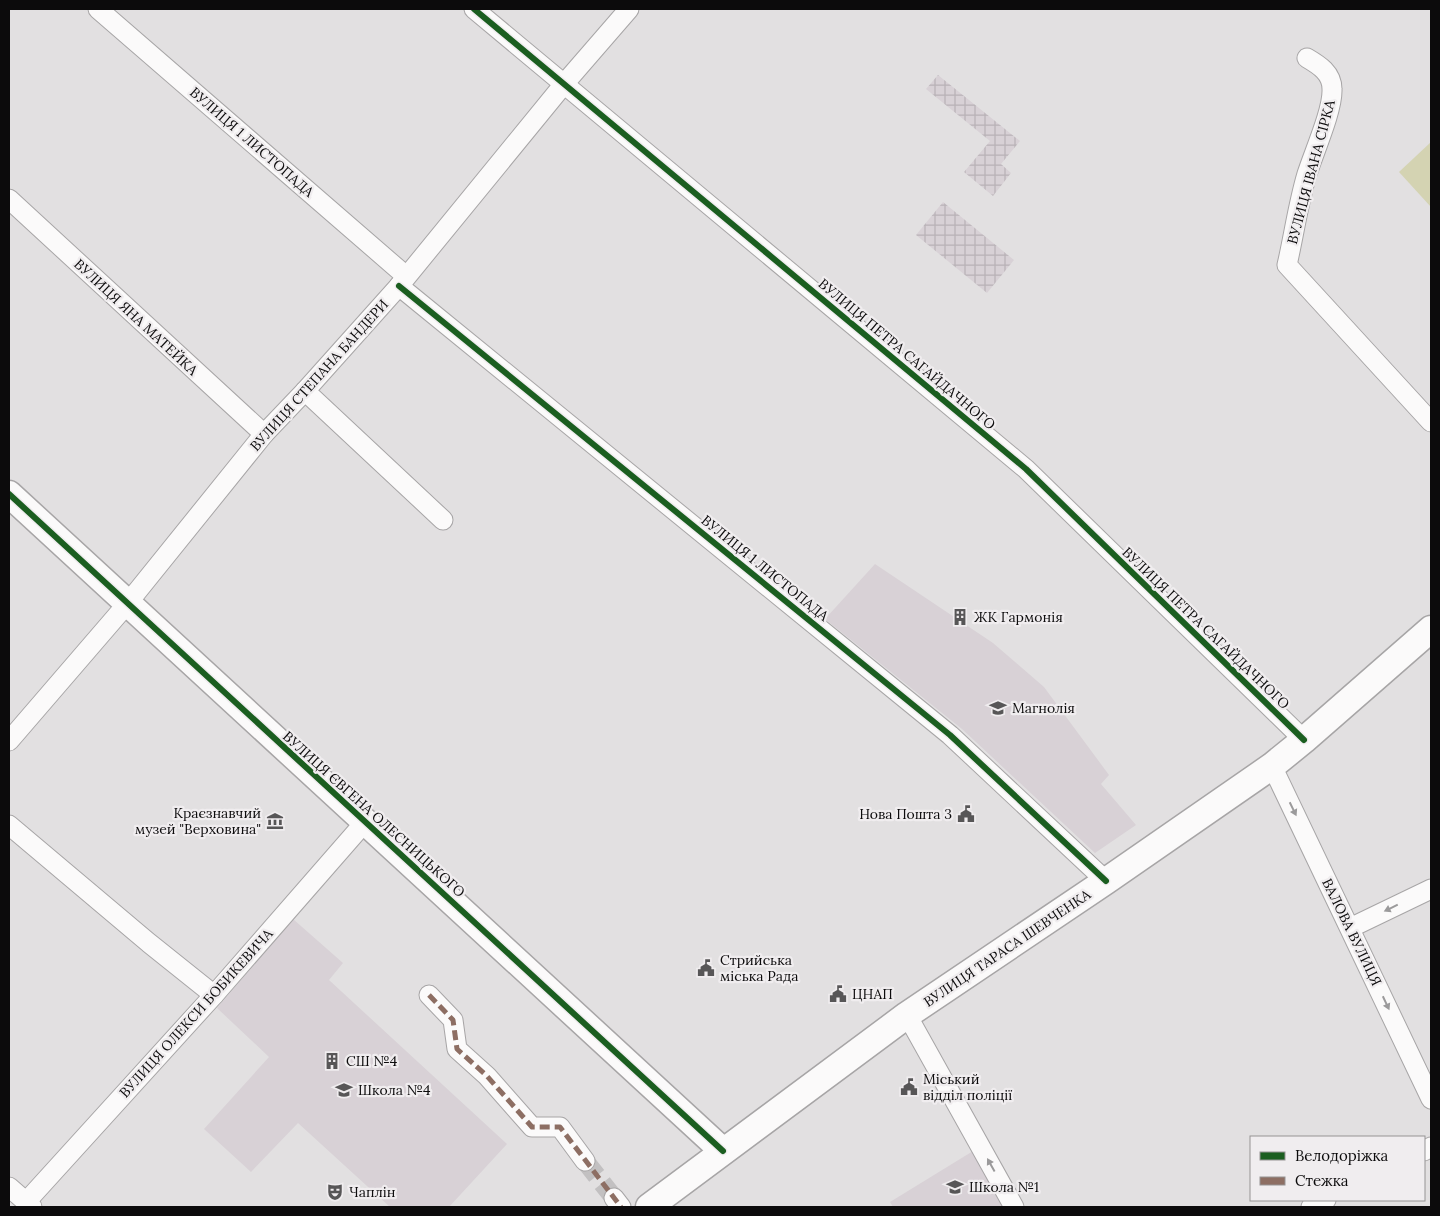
<svg xmlns="http://www.w3.org/2000/svg" width="1440" height="1216" viewBox="0 0 1440 1216" font-family="Lora,serif">
  <defs>
    <pattern id="industrial-grid" width="8" height="8" patternUnits="userSpaceOnUse" patternTransform="scale(1.25)"><rect width="8" height="8" fill="#d8d1d6"/><path d="M0 4h8M4 0v8" fill="none" stroke="#b8b2b6"/></pattern>
  </defs>
  <rect width="100%" height="100%" fill="#e2e0e1"/>
  <!-- built -->
  <g fill="#d8d1d6">
    <path d="M875,564l118,79 51,44 65,88 -8,9 35,41 -41,28 -133,-124 -137,-110z"/>
    <path d="M293,919l50,44 -14,17 178,164 -58,63h-59l-92,-84 -47,49 -47,-43 65,-72 -52,-49z"/>
    <path d="M978,1148l30,59h-115l-3,-5z"/>
  </g>
  <!-- industrial -->
  <g fill="url(#industrial-grid)">
    <path d="M938,75l82,66 -19,23 10,9 -18,23 -29,-24 26,-31 -64,-52z"/>
    <path d="M943,202l71,58 -27,33 -71,-58z"/>
  </g>
  <!-- pitch -->
  <path fill="#d4d3b2" d="M1431,142v65l-32,-35z"/>
  <g fill="none" stroke-linecap="round" stroke-linejoin="round">
    <!-- street-tunnel -->
    <path stroke="#c2c0c1" stroke-width="19" stroke-dasharray="19 9" stroke-linecap="butt" d="M585,1161l29,37"/>
    <!-- street casing -->
    <g stroke="#a7a5a6" stroke-width="21">
      <g id="street">
        <path d="M98,9l308,267"/>
        <path d="M474,9l552,460 278,271"/>
        <path d="M1307,58c12,7 25,15 25,31 1,21 -18,63 -25,85 -9,30 -13,61 -20,91l144,157"/>
        <path d="M9,199l255,235"/>
        <path d="M399,286l551,449 156,146"/>
        <path d="M305,391l138,129"/>
        <path d="M9,741l118,-137 137,-170 41,-43 94,-105 165,-202 65,-75"/>
        <path d="M1272,766l159,333"/>
        <path d="M9,825l140,118 65,52"/>
        <path d="M1350,928l81,-39"/>
        <path d="M429,995l24,25 4,29 30,27 45,51h28l25,34"/>
        <path d="M907,1015l107,192"/>
        <path d="M1424,1151l7,-4"/>
        <path d="M9,1187l23,20"/>
        <path d="M614,1198l7,9"/>
        <path d="M26,1202l188,-207 151,-173"/>
        <path d="M1311,1207l15,-7"/>
      </g>
    </g>
    <!-- secondary casing -->
    <g stroke="#a7a5a6" stroke-width="29">
      <g id="secondary">
        <path d="M9,494l714,657"/>
        <path d="M649,1207l258,-192 199,-134 166,-115 32,-26 127,-111"/>
      </g>
    </g>
    <!-- street -->
    <use href="#street" stroke="#fbfafa" stroke-width="19"/>
    <!-- secondary -->
    <use href="#secondary" stroke="#fbfafa" stroke-width="26"/>
    <!-- quiet -->
    <path stroke="#8d6e63" stroke-width="5" stroke-dasharray="10 5" stroke-linecap="butt" d="M429,995l24,25 4,29 30,27 45,51h28l61,80"/>
    <!-- cycleway casing -->
    <g stroke="#f0edef" stroke-width="9">
      <g id="cycleway">
        <path d="M474,9l552,460 278,271"/>
        <path d="M399,286l551,449 156,146"/>
        <path d="M9,494l714,657"/>
      </g>
    </g>
    <!-- cycleway -->
    <use href="#cycleway" stroke="#1b5e20" stroke-width="6"/>
  </g>
  <!-- one-way arrows -->
  <defs><path id="oneway-solid" d="M-6-.8H1V-3.2L6.5 0L1 3.2V.8H-6Z" transform="scale(1.25)"/></defs>
  <g fill="#9b9a9b">
    <use href="#oneway-solid" transform="translate(1293 809) rotate(64)"/>
    <use href="#oneway-solid" transform="translate(1391 908) rotate(154)"/>
    <use href="#oneway-solid" transform="translate(1386 1003) rotate(65)"/>
    <use href="#oneway-solid" transform="translate(991 1165) rotate(-119)"/>
  </g>
  <!-- icons -->
  <defs>
    <g id="building-bare" transform="scale(1.35)"><path d="M-4-6H4V6H1V3H-1V6H-4ZM-2.5-4.3h1.7v1.8h-1.7ZM.8-4.3h1.7v1.8H.8ZM-2.5-1h1.7V.8h-1.7ZM.8-1h1.7V.8H.8Z" fill="#575657" stroke="#f0edef" stroke-width="2.5" paint-order="stroke"/></g>
    <g id="school-bare" transform="scale(1.35)"><path d="M0-5L7-2L0 1L-7-2ZM-4 1L0 2.5L4 1V4Q0 6-4 4Z" fill="#575657" stroke="#f0edef" stroke-width="2.5" paint-order="stroke"/></g>
    <g id="civic-bare" transform="scale(1.35)"><path d="M-.6-6.5H3V-4.5H.6V-3L4-1V1h2V6H-6V1h2V-1L-.6-3ZM-1.2 2.5V6h2.4V2.5Z" fill="#575657" stroke="#f0edef" stroke-width="2.5" paint-order="stroke"/></g>
    <g id="museum-bare" transform="scale(1.35)"><path d="M0-6L6-3V-2H-6V-3ZM-5-1h2V3h-2ZM-1-1h2V3h-2ZM3-1h2V3H3ZM-6 4H6V6H-6Z" fill="#575657" stroke="#f0edef" stroke-width="2.5" paint-order="stroke"/></g>
    <g id="theatre-bare" transform="scale(1.35)"><path d="M-5-5.5Q0-4 5-5.5V0Q5 5 0 6Q-5 5-5 0ZM-3.3-2.5H-1v1.5H-3.3ZM1-2.5H3.3v1.5H1ZM-2.8 1Q0 5.5 2.8 1Z" fill="#575657" stroke="#f0edef" stroke-width="2.5" paint-order="stroke"/></g>
  </defs>
  <g fill-rule="evenodd">
    <use href="#building-bare" x="960" y="617"/>
    <use href="#school-bare" x="998" y="708"/>
    <use href="#civic-bare" x="966" y="814"/>
    <use href="#museum-bare" x="275" y="821"/>
    <use href="#civic-bare" x="706" y="968"/>
    <use href="#civic-bare" x="838" y="994"/>
    <use href="#building-bare" x="332" y="1061"/>
    <use href="#civic-bare" x="909" y="1087"/>
    <use href="#school-bare" x="344" y="1090"/>
    <use href="#school-bare" x="955" y="1187"/>
    <use href="#theatre-bare" x="335" y="1192"/>
  </g>
  <g text-anchor="middle" dominant-baseline="central" stroke-width="4.5" stroke-linejoin="round" paint-order="stroke">
    <!-- street labels -->
    <g font-size="14" fill="#0c0b0c" stroke="#f0edef">
      <text transform="translate(252 142) rotate(41)">ВУЛИЦЯ 1 ЛИСТОПАДА</text>
      <text transform="translate(1311 172) rotate(-75)">ВУЛИЦЯ ІВАНА СІРКА</text>
      <text transform="translate(136 317) rotate(43)">ВУЛИЦЯ ЯНА МАТЕЙКА</text>
      <text transform="translate(907 354) rotate(40)">ВУЛИЦЯ ПЕТРА САГАЙДАЧНОГО</text>
      <text transform="translate(319 375) rotate(-48)">ВУЛИЦЯ СТЕПАНА БАНДЕРИ</text>
      <text transform="translate(765 568) rotate(39)">ВУЛИЦЯ 1 ЛИСТОПАДА</text>
      <text transform="translate(1206 628) rotate(44)">ВУЛИЦЯ ПЕТРА САГАЙДАЧНОГО</text>
      <text transform="translate(374 814) rotate(42)">ВУЛИЦЯ ЄВГЕНА ОЛЕСНИЦЬКОГО</text>
      <text transform="translate(1352 932) rotate(64)">ВАЛОВА ВУЛИЦЯ</text>
      <text transform="translate(1007 948) rotate(-34)">ВУЛИЦЯ ТАРАСА ШЕВЧЕНКА</text>
      <text transform="translate(196 1013) rotate(-48)">ВУЛИЦЯ ОЛЕКСИ БОБИКЕВИЧА</text>
    </g>
    <!-- poi labels -->
    <g font-size="14" fill="#0c0b0c" stroke="#f0edef" text-anchor="start">
      <text x="974" y="617">ЖК Гармонія</text>
      <text x="1012" y="708">Магнолія</text>
      <text x="261" y="813" text-anchor="end">Краєзнавчий<tspan x="261" dy="16">музей "Верховина"</tspan></text>
      <text x="952" y="814" text-anchor="end">Нова Пошта 3</text>
      <text x="720" y="960">Стрийська<tspan x="720" dy="16">міська Рада</tspan></text>
      <text x="852" y="994">ЦНАП</text>
      <text x="346" y="1061">СШ №4</text>
      <text x="923" y="1079">Міський<tspan x="923" dy="16">відділ поліції</tspan></text>
      <text x="358" y="1090">Школа №4</text>
      <text x="969" y="1187">Школа №1</text>
      <text x="349" y="1192">Чаплін</text>
    </g>
  </g>
  <!-- border -->
  <rect width="1440" height="1216" fill="none" stroke="#0c0b0c" stroke-width="20"/>
  <!-- legend -->
  <rect x="1250" y="1136" width="175" height="65" fill="#f0edef" stroke="#959394"/>
  <rect x="1260" y="1152" width="25" height="8" fill="#1b5e20" stroke="#959394"/>
  <text x="1295" y="1161" font-size="15" fill="#0c0b0c">Велодоріжка</text>
  <rect x="1260" y="1177" width="25" height="8" fill="#8d6e63" stroke="#959394"/>
  <text x="1295" y="1186" font-size="15" fill="#0c0b0c">Стежка</text>
</svg>
